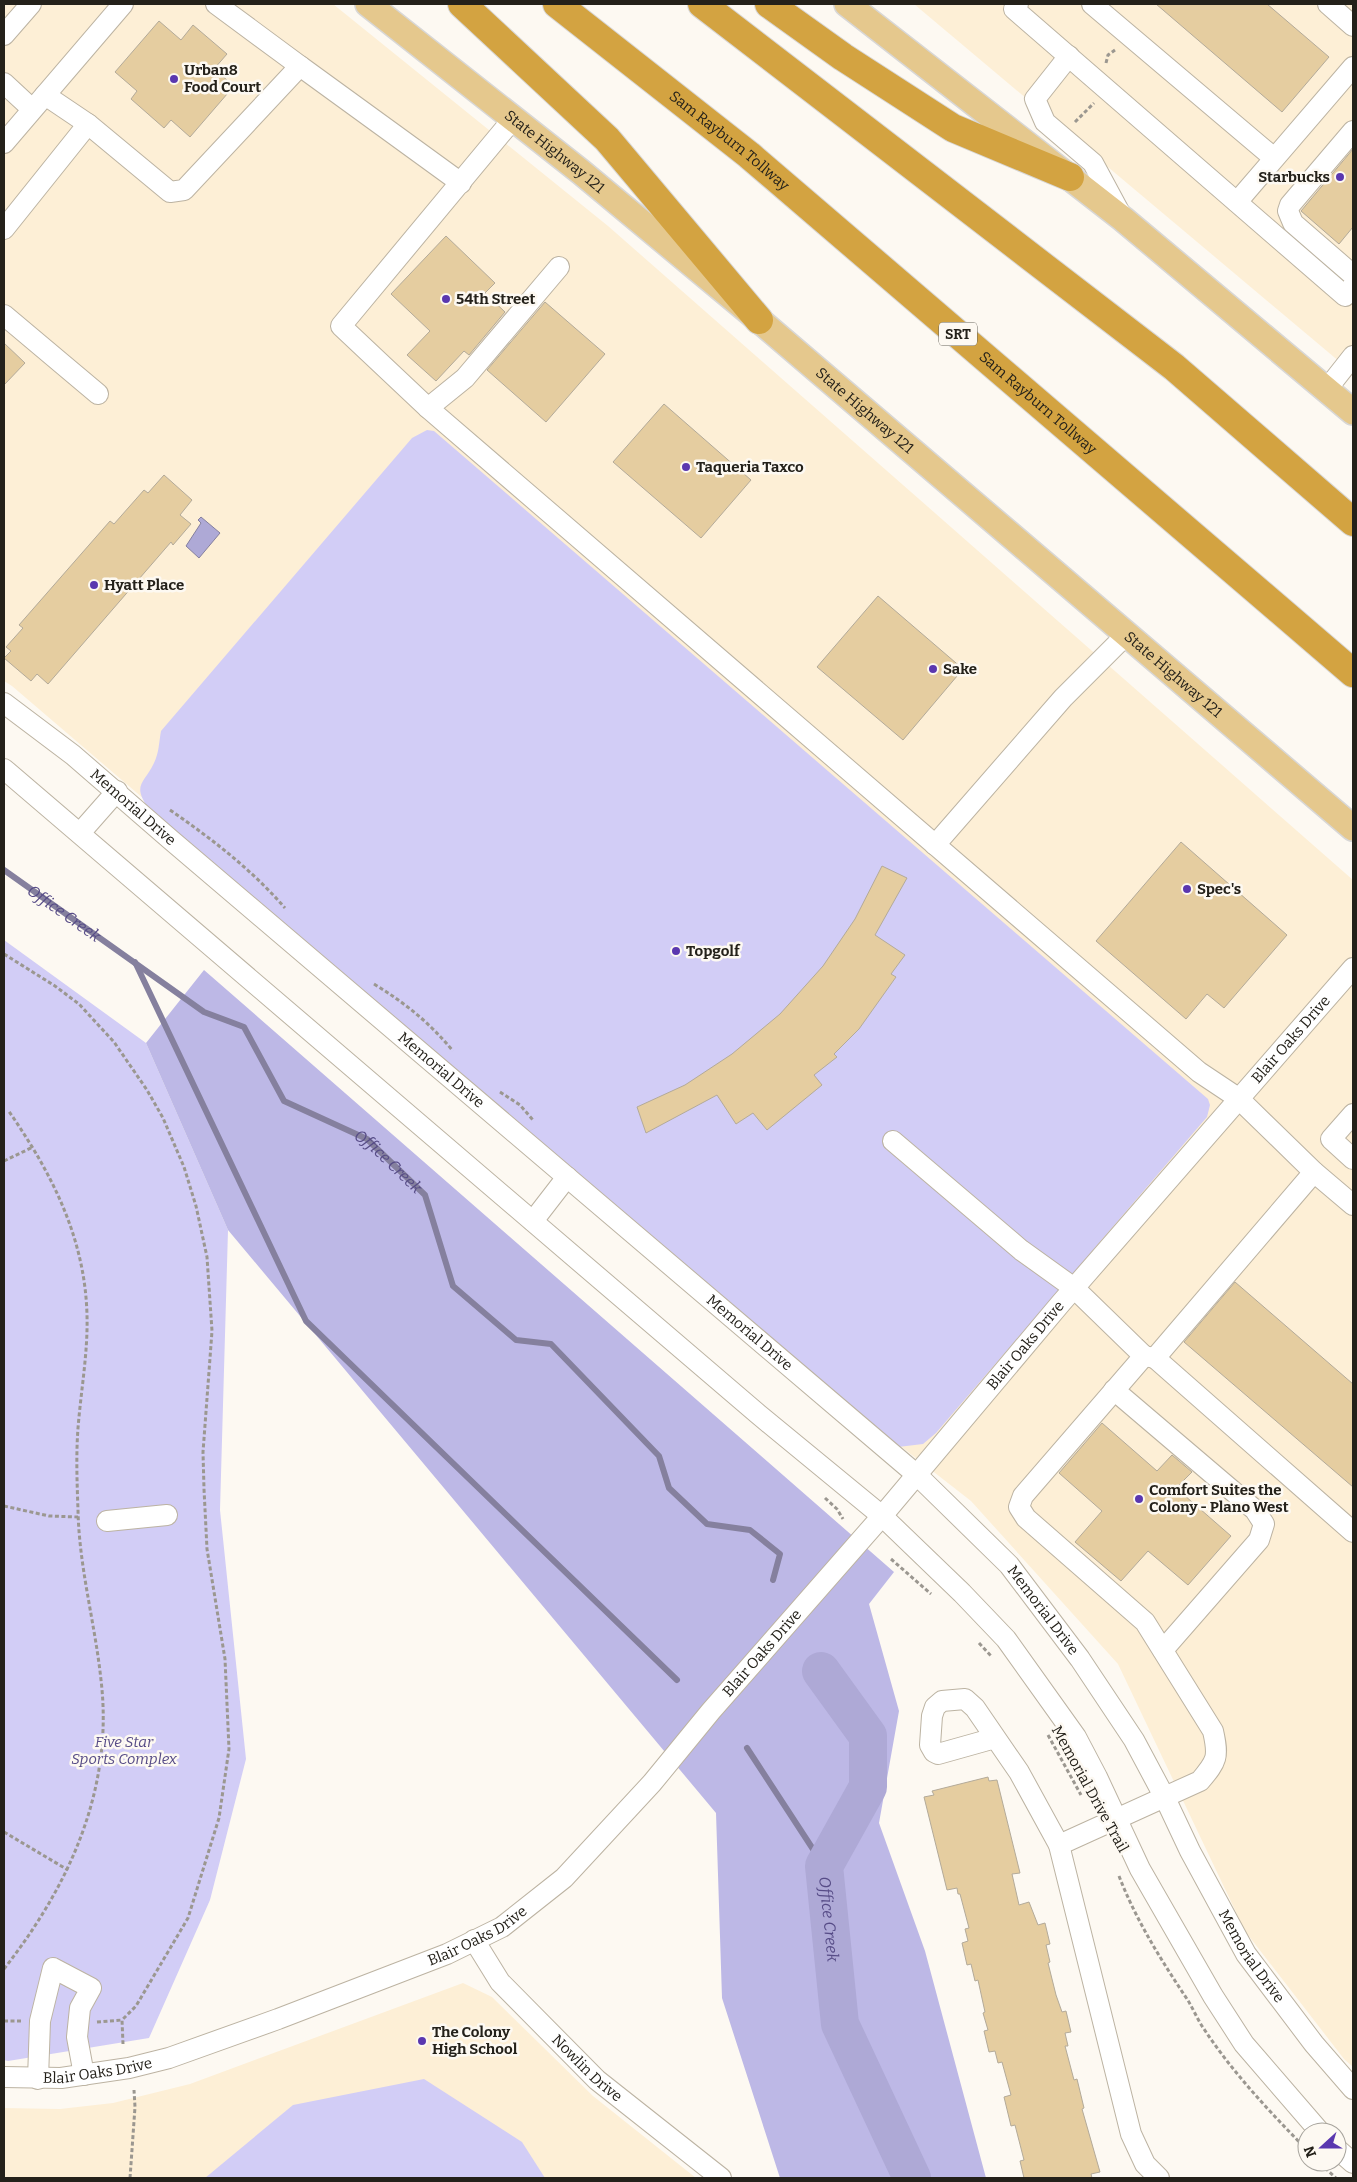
<svg xmlns="http://www.w3.org/2000/svg" width="1357" height="2182" viewBox="0 0 1357 2182" font-family="Bitter,serif">
  <rect width="100%" height="100%" fill="#fdf9f2"/>
  <!-- built -->
  <g fill="#fdefd6">
    <path d="M4,4h329l275,222 745,654v1187l-9,-8 -99,-128 -127,-267 -147,-163 -77,-60 -882,-755 -8,-5z"/>
    <path d="M914,4h439v369z"/>
    <path d="M463,1983l29,14 101,99 103,82h-692v-70l56,1 53,-6 77,-19z"/>
  </g>
  <!-- green -->
  <g fill="#d2cdf6">
    <path d="M427,430l7,1 774,668 2,6 -3,12 -271,316 -13,11 -25,3 -750,-639c-16,-24 -4,-24 6,-45 5,-10 5,-21 7,-32l251,-293z"/>
    <path d="M4,940l142,103 82,187 -8,280 26,249 -36,141 -61,138 -141,23 -4,-1z"/>
    <path d="M424,2079l98,63 23,36h-340l88,-73z"/>
  </g>
  <!-- forest -->
  <path fill="#bdb8e6" d="M204,970l690,602 -25,32 30,107 -20,112 46,128 61,227h-206l-58,-180 -6,-185 -488,-583 -82,-187z"/>
  <!-- water -->
  <path fill="#aea9d6" stroke="#85809e" d="M201,517l19,16 -21,25 -13,-12 15,-23 -3,-3z"/>
  <g fill="none" stroke-linecap="round" stroke-linejoin="round">
    <!-- stream -->
    <g stroke="#85809e" stroke-width="6">
      <path id="s1" d="M4,870l200,142 40,15 40,74 83,38 58,56 28,91 63,54 35,4 108,112 10,32 38,36 43,6 30,24 -7,26"/>
      <path d="M135,962l171,359 371,359"/>
      <path d="M747,1748l77,118"/>
    </g>
    <!-- river -->
    <path stroke="#aea9d6" stroke-width="38" id="s2" d="M821,1671l47,65v51l-44,79 16,158 72,154"/>
  </g>
  <!-- building -->
  <g fill="#e5cda0" stroke="#b3aa99">
    <path d="M1156,4h111l62,53 -47,55z"/>
    <path d="M159,21l22,19 12,-15 34,29 -13,15 20,17 -44,51 -19,-17 -7,8 -33,-29 6,-8 -22,-19z"/>
    <path d="M1353,149v78l-14,17 -38,-33z"/>
    <path d="M446,236l49,47 -10,10 20,19 -36,43 -5,-4 -28,30 -29,-26 23,-24 -39,-37z"/>
    <path d="M545,302l60,52 -59,68 -59,-52z"/>
    <path d="M4,343l21,20 -21,22z"/>
    <path d="M664,404l87,76 -50,58 -88,-76z"/>
    <path d="M164,475l28,25 -12,15 11,9 -18,21 -2,-3 -123,142 -11,-10 -6,7 -27,-23 7,-7 -5,-4 17,-19 -4,-3 91,-104 4,3 30,-34 4,3z"/>
    <path d="M878,596l85,73 -60,71 -86,-73z"/>
    <path d="M1181,842l106,93 -63,73 -17,-14 -21,25 -90,-78z"/>
    <path d="M882,866l25,12 -32,57 30,20 -14,19 5,3 -37,52 -25,25 3,3 -23,18 8,10 -55,45 -14,-17 -17,11 -19,-29 -71,38 -9,-26 48,-22 47,-31 48,-40 43,-48 32,-47z"/>
    <path d="M1235,1282l118,102v103l-169,-145z"/>
    <path d="M1102,1423l55,48 15,-16 20,17 -16,16 55,48 -43,49 -40,-34 -27,30 -46,-39 27,-31 -43,-38z"/>
    <path d="M988,1777l1,4 8,-1 23,93 -8,1 7,31 10,-3 9,23 7,-2 5,21 -4,1 4,17 -2,1 8,32 6,17 4,-1 5,21 -6,1 3,13h-3l9,34 3,-1 7,29 -2,1 18,63 -9,2 1,4h-68l-4,-17 4,-1 -9,-35 -4,1 -7,-29 7,-2 -9,-33 -4,1 -3,-12 -6,1 -5,-21 4,-1 -5,-17 2,-1 -7,-32 -3,1 -4,-17 -4,1 -5,-22 6,-2 -3,-12 4,-1 -9,-34h-2l-1,-6 -10,2 -23,-93 10,-2 -2,-4z"/>
  </g>
  <g fill="none" stroke-linecap="round" stroke-linejoin="round">
    <!-- minor casing -->
    <g stroke="#bcb3a2" stroke-width="22">
      <g id="minor">
        <path d="M1018,4l-4,5 331,287 8,-10"/>
        <path d="M1092,4l182,154"/>
        <path d="M1328,4l25,22"/>
        <path d="M4,35l27,-31"/>
        <path d="M1069,56l-34,43 10,23 48,41 28,52"/>
        <path d="M300,66l161,117"/>
        <path d="M4,83l28,26"/>
        <path d="M45,95l43,29 82,68 14,-2 116,-124 -84,-62"/>
        <path d="M513,119l-172,207 87,82 771,664 39,26 76,74 39,33"/>
        <path d="M1353,131l-63,74 -2,6 5,12 60,52"/>
        <path d="M4,143l119,-139"/>
        <path d="M1237,202l116,-135"/>
        <path d="M4,229l84,-105"/>
        <path d="M4,315l94,79"/>
        <path d="M1327,389l26,-33"/>
        <path d="M428,408l37,-30 94,-111"/>
        <path id="s3" d="M4,703l69,52 98,85 746,635 92,90 71,94 54,81 31,58 25,53 56,103 68,90 39,45"/>
        <path d="M4,769l754,645 124,102 80,77 44,46 70,98 21,40 43,92 73,127 31,48 76,88"/>
        <path d="M80,833l37,-42"/>
        <path d="M935,845l128,-147 63,-63"/>
        <path d="M1353,1114l-22,25 22,20"/>
        <path d="M893,1141l128,109 53,38 70,68 -121,140 -4,11 7,11 119,104 68,109c6,26 4,30 -13,50l-141,64"/>
        <path d="M533,1221l34,-44"/>
        <path d="M1144,1356l11,2 159,-186"/>
        <path d="M1155,1358l198,174"/>
        <path d="M1114,1390l141,120 9,14 -5,16 -96,110"/>
        <path d="M107,1521l60,-6"/>
        <path d="M995,1738l-57,16 -4,-2 -4,-7 2,-29 3,-9 7,-6 23,-2 10,9 44,64 40,73 72,289 14,30 14,14"/>
        <path id="s4" d="M474,1940l26,42 97,98 124,98"/>
        <path id="s5" d="M4,2077l57,1 68,-10 40,-10 109,-39 169,-65 55,-27 62,-49 88,-95 59,-72 171,-195 179,-213 292,-335"/>
        <path d="M38,2079l2,-58 13,-53 38,20 -11,20 -3,29 7,38"/>
        <path d="M1337,2149l16,14"/>
      </g>
    </g>
    <!-- major casing -->
    <g stroke="#d8d7d6" stroke-width="28">
      <g id="major">
        <path id="s6" d="M368,4l213,168 178,148 594,508"/>
        <path d="M847,4l276,215 230,193"/>
      </g>
    </g>
    <!-- highway casing -->
    <g stroke="#d8d7d6" stroke-width="30">
      <g id="highway">
        <path d="M462,4l145,135 152,181"/>
        <path id="s7" d="M557,4l192,151 604,518"/>
        <path d="M702,4l472,363 179,155"/>
        <path d="M769,4l74,53 110,71 117,49"/>
      </g>
    </g>
    <!-- path -->
    <g stroke="#9b9790" stroke-width="3" stroke-dasharray="4 2.5" stroke-linecap="butt">
      <path d="M1106,63l2,-8 7,-5"/>
      <path d="M1075,122l19,-19"/>
      <path d="M170,810c42,29 81,59 115,98"/>
      <path d="M4,954l51,32 24,18 35,38 33,48 16,28 21,49 12,39 11,51 5,74 -9,121 1,37 3,60 18,110 4,90 -10,69 -31,100 -52,88 -14,14 1,24"/>
      <path d="M374,984c31,19 56,39 79,67"/>
      <path d="M500,1092l20,13 13,15"/>
      <path d="M4,1161l29,-14"/>
      <path d="M825,1498l12,11 6,10"/>
      <path d="M4,1506l45,10 29,1"/>
      <path d="M891,1559l40,35"/>
      <path d="M979,1643l13,14"/>
      <path d="M1048,1735l33,60"/>
      <path d="M4,1832l64,38"/>
      <path d="M1119,1876c17,44 42,84 68,123 6,9 10,20 17,30 29,44 66,83 103,121"/>
      <path d="M4,1969c65,-83 110,-180 97,-289 -6,-57 -22,-113 -23,-170 -1,-28 -2,-55 0,-82 3,-38 10,-75 9,-113 -2,-78 -36,-143 -79,-205"/>
      <path d="M4,2021h17"/>
      <path d="M97,2022l25,-2"/>
      <path d="M1325,2168l11,10"/>
      <path d="M130,2178l5,-71 -1,-17"/>
    </g>
    <!-- minor -->
    <use href="#minor" stroke="#fff" stroke-width="20"/>
    <!-- major -->
    <use href="#major" stroke="#e5c88d" stroke-width="25"/>
    <!-- highway -->
    <use href="#highway" stroke="#d3a341" stroke-width="28"/>
  </g>
  <!-- markers -->
  <g fill="#5a37af" stroke="#fdf9f2" stroke-width="2">
    <circle cx="174" cy="79" r="5"/>
    <circle cx="1340" cy="177" r="5"/>
    <circle cx="446" cy="299" r="5"/>
    <circle cx="686" cy="467" r="5"/>
    <circle cx="94" cy="585" r="5"/>
    <circle cx="933" cy="669" r="5"/>
    <circle cx="1187" cy="889" r="5"/>
    <circle cx="676" cy="951" r="5"/>
    <circle cx="1139" cy="1499" r="5"/>
    <circle cx="422" cy="2041" r="5"/>
  </g>
  <g text-anchor="middle" dominant-baseline="central" stroke-width="5" stroke-linejoin="round" paint-order="stroke">
    <!-- shield labels -->
    <rect fill="#fdf9f2" stroke="#65625b" stroke-width="1" x="939" y="322.5" width="38" height="23" rx="4"/>
    <g font-size="14" font-weight="bold" fill="#24211a">
      <text x="958" y="334">SRT</text>
    </g>
    <!-- poi labels -->
    <g font-size="15" font-weight="bold" fill="#24211a" stroke="#fdf9f2" text-anchor="start">
      <text x="184" y="70">Urban8<tspan x="184" dy="17">Food Court</tspan></text>
      <text x="1330" y="177" text-anchor="end">Starbucks</text>
      <text x="456" y="299">54th Street</text>
      <text x="696" y="467">Taqueria Taxco</text>
      <text x="104" y="585">Hyatt Place</text>
      <text x="943" y="669">Sake</text>
      <text x="1197" y="889">Spec's</text>
      <text x="686" y="951">Topgolf</text>
      <text x="1149" y="1490">Comfort Suites the<tspan x="1149" dy="17">Colony - Plano West</tspan></text>
      <text x="432" y="2032">The Colony<tspan x="432" dy="17">High School</tspan></text>
    </g>
    <!-- street labels -->
    <g font-size="15" fill="#24211a" stroke="#fdf9f2">
      <text stroke="none"><textPath href="#s7" startOffset="220">Sam Rayburn Tollway</textPath></text>
      <text stroke="none"><textPath href="#s6" startOffset="238">State Highway 121</textPath></text>
      <text stroke="none"><textPath href="#s7" startOffset="625">Sam Rayburn Tollway</textPath></text>
      <text stroke="none"><textPath href="#s6" startOffset="642">State Highway 121</textPath></text>
      <text stroke="none"><textPath href="#s6" startOffset="1048">State Highway 121</textPath></text>
      <text stroke="none"><textPath href="#s3" startOffset="166">Memorial Drive</textPath></text>
      <text stroke="none"><textPath href="#s5" startOffset="1714">Blair Oaks Drive</textPath></text>
      <text stroke="none"><textPath href="#s3" startOffset="571">Memorial Drive</textPath></text>
      <text stroke="none"><textPath href="#s3" startOffset="976">Memorial Drive</textPath></text>
      <text stroke="none"><textPath href="#s5" startOffset="1309">Blair Oaks Drive</textPath></text>
      <text stroke="none"><textPath href="#s3" startOffset="1381">Memorial Drive</textPath></text>
      <text stroke="none"><textPath href="#s5" startOffset="904">Blair Oaks Drive</textPath></text>
      <text transform="translate(1090 1789) rotate(61)">Memorial Drive Trail</text>
      <text stroke="none"><textPath href="#s5" startOffset="499">Blair Oaks Drive</textPath></text>
      <text stroke="none"><textPath href="#s3" startOffset="1786">Memorial Drive</textPath></text>
      <text stroke="none"><textPath href="#s4" startOffset="172">Nowlin Drive</textPath></text>
      <text stroke="none"><textPath href="#s5" startOffset="94">Blair Oaks Drive</textPath></text>
    </g>
    <!-- park labels -->
    <g font-size="15" font-style="italic" fill="#564b86" stroke="#fdf9f2">
      <text x="124" y="1742">Five Star<tspan x="124" dy="17">Sports Complex</tspan></text>
    </g>
    <!-- water labels -->
    <g font-size="16" font-style="italic" fill="#574c87" stroke="#fdf9f2">
      <text stroke="none"><textPath href="#s1" startOffset="74">Office Creek</textPath></text>
      <text stroke="none"><textPath href="#s1" startOffset="494">Office Creek</textPath></text>
      <text stroke="none"><textPath href="#s2" startOffset="275">Office Creek</textPath></text>
    </g>
  </g>
  <!-- border -->
  <rect width="1357" height="2182" fill="none" stroke="#24211a" stroke-width="10"/>
  <!-- north arrow -->
  <g transform="translate(1322 2147) rotate(249)"><circle r="24" fill="#fdf9f2" stroke="#a6a39c"/>
  <path d="M0-4L9 19L0 12L-9 19Z" fill="#5a37af"/>
  <text y="-8" font-size="14" font-weight="bold" text-anchor="middle" fill="#24211a">N</text>
  </g>
</svg>
